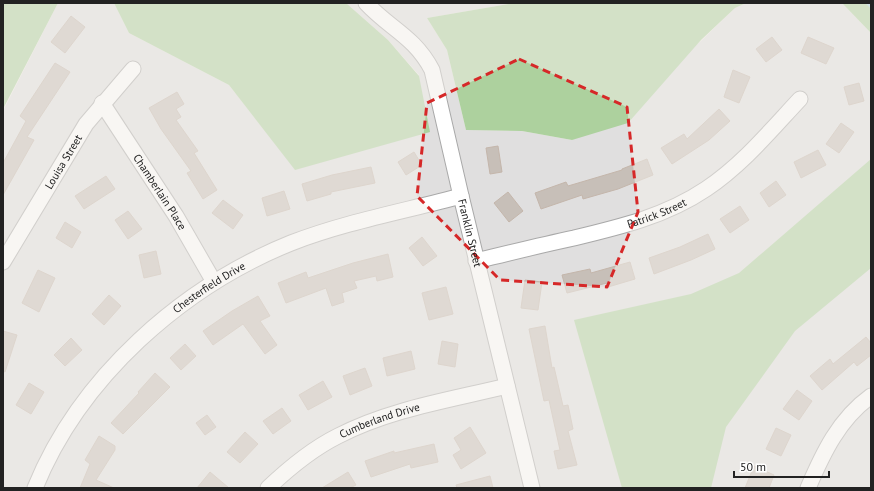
<svg xmlns="http://www.w3.org/2000/svg" width="874" height="491" viewBox="0 0 874 491" font-family="'PT Sans',sans-serif">
  <rect width="100%" height="100%" fill="#f2efe9"/>
  <!-- residential -->
  <path fill="#e0dfdf" d="M58,3h56l15,30 100,52 66,84 124,-94 -31,-35 -42,-37h169l-88,15 20,32 19,80 56,1 50,9 129,-99 34,-33 11,-5h96l29,30v455h-868v-377z"/>
  <!-- forest -->
  <g fill="#add19e">
    <path d="M3,3h55l-55,106z"/>
    <path d="M114,3h232l42,37 31,36 11,56 -135,38 -66,-85 -100,-52z"/>
    <path d="M515,3h231l-11,5 -34,32 -73,83 -56,17 -50,-9 -56,-1 -19,-80 -20,-32z"/>
    <path d="M842,3h29v30z"/>
    <path d="M871,159v109l-76,63 -69,96 -15,61h-89l-48,-168 117,-26 48,-21z"/>
  </g>
  <g fill="none" stroke-linecap="round" stroke-linejoin="round">
    <!-- stream -->
    <path stroke="#aad3df" stroke-width="4" d="M868,3l3,3"/>
  </g>
  <!-- building -->
  <g fill="#c7bfb8" stroke="#c4b6ab">
    <path d="M71,16l14,11 -20,26 -14,-11z"/>
    <path d="M772,37l10,13 -16,12 -10,-13z"/>
    <path d="M808,37l26,11 -8,16 -25,-11z"/>
    <path d="M55,63l15,9 -43,65 7,3 -31,55v-32l23,-42 -6,-5z"/>
    <path d="M733,70l17,7 -11,26 -15,-6z"/>
    <path d="M859,83l5,18 -15,4 -5,-18z"/>
    <path d="M177,92l7,12 -8,5 5,8 -5,3 22,31 -4,2 23,37 -14,9 -16,-26 4,-2 -30,-42 -12,-21z"/>
    <path d="M719,109l11,12 -21,19 -37,24 -11,-16 23,-14 3,5z"/>
    <path d="M841,123l13,9 -15,21 -13,-9z"/>
    <path d="M498,146l4,26 -12,2 -4,-26z"/>
    <path d="M818,150l8,15 -25,13 -7,-16z"/>
    <path d="M414,152l8,13 -16,10 -8,-13z"/>
    <path d="M647,159l6,16 -35,14 -35,10 -1,-4 -41,14 -6,-16 31,-11 2,4 54,-16v-1z"/>
    <path d="M371,167l4,16 -44,9v2l-24,7 -5,-17 30,-9z"/>
    <path d="M106,176l9,13 -31,20 -9,-13z"/>
    <path d="M776,181l10,14 -17,12 -9,-14z"/>
    <path d="M284,191l6,18 -23,7 -5,-18z"/>
    <path d="M508,192l15,19 -14,11 -15,-19z"/>
    <path d="M223,200l20,15 -10,14 -21,-16z"/>
    <path d="M740,206l9,14 -19,13 -10,-14z"/>
    <path d="M128,211l14,18 -14,10 -13,-19z"/>
    <path d="M65,222l16,10 -9,16 -16,-10z"/>
    <path d="M708,234l7,15 -24,11 -37,14 -5,-16 31,-11z"/>
    <path d="M422,237l15,19 -14,10 -14,-18z"/>
    <path d="M156,251l5,23 -17,4 -5,-23z"/>
    <path d="M388,254l5,23 -16,4 -1,-5 -22,5 3,7 -15,5 2,9 -12,4 -6,-18 -40,15 -8,-20 28,-11 2,6 45,-15z"/>
    <path d="M630,262l5,17 -27,8 -1,-4 -40,10 -5,-18 28,-6 1,4z"/>
    <path d="M38,270l17,8 -16,34 -17,-9z"/>
    <path d="M525,280l17,2 -4,28 -17,-2z"/>
    <path d="M446,287l7,27 -24,6 -7,-27z"/>
    <path d="M109,295l12,11 -17,19 -12,-11z"/>
    <path d="M258,296l12,20 -10,5 17,24 -12,9 -22,-30 -30,21 -10,-14 29,-20z"/>
    <path d="M545,326l7,42 2,-1 9,39 5,-1 5,24 -5,2 9,34 -19,4 -4,-18 6,-1 -11,-50 -5,1 -15,-72z"/>
    <path d="M3,331l14,4 -12,37 -2,-1z"/>
    <path d="M866,337l5,6v12l-14,11 -3,-4 -32,28 -12,-14 20,-17 3,5z"/>
    <path d="M71,338l11,12 -17,16 -11,-11z"/>
    <path d="M442,341l16,3 -3,23 -17,-3z"/>
    <path d="M185,344l11,12 -15,14 -11,-12z"/>
    <path d="M411,351l4,18 -28,7 -4,-18z"/>
    <path d="M365,368l7,18 -22,9 -7,-19z"/>
    <path d="M155,373l15,14 -47,47 -12,-11 28,-30 -1,-1z"/>
    <path d="M323,381l9,16 -24,13 -9,-15z"/>
    <path d="M29,383l15,9 -13,22 -15,-9z"/>
    <path d="M797,390l15,11 -13,19 -16,-11z"/>
    <path d="M282,408l9,13 -18,13 -10,-13z"/>
    <path d="M207,415l9,12 -11,8 -9,-12z"/>
    <path d="M470,427l16,26 -25,16 -8,-14 8,-5 -7,-12z"/>
    <path d="M776,428l15,7 -10,21 -15,-7z"/>
    <path d="M245,432l13,12 -18,19 -13,-11z"/>
    <path d="M99,436l16,10v4l-19,30 18,8h-34l10,-24 -5,-4z"/>
    <path d="M434,444l4,18 -27,6 -1,-4 -39,13 -6,-16 29,-10v2z"/>
    <path d="M754,466l20,9 -5,13h-24z"/>
    <path d="M210,472l19,16h-32z"/>
    <path d="M348,472l8,13 -6,3h-28z"/>
    <path d="M490,476l3,12h-36l-1,-3z"/>
  </g>
  <g fill="none" stroke-linecap="round" stroke-linejoin="round">
    <!-- minor casing -->
    <g stroke="#a9a9a9" stroke-width="17">
      <g id="minor">
        <path id="s1" d="M366,3c24,26 48,33 66,67l29,126 71,292"/>
        <path id="s2" d="M102,103l74,113 38,66"/>
        <path id="s3" d="M476,261c33,-8 65,-16 98,-23 46,-11 92,-22 132,-49 37,-25 64,-58 94,-90"/>
        <path id="s4" d="M3,262l83,-138 47,-55"/>
        <path id="s5" d="M35,488c45,-111 147,-201 256,-245 54,-21 114,-32 170,-47"/>
        <path id="s6" d="M268,488c21,-20 44,-39 70,-52 52,-27 112,-36 169,-50"/>
        <path d="M808,488c15,-35 31,-69 63,-92"/>
      </g>
    </g>
    <!-- minor -->
    <use href="#minor" stroke="#fff" stroke-width="15"/>
  </g>
  <!-- marked area -->
  <path d="M0 0H874V491H0ZM519,59l108,48 11,105 -31,75 -107,-7 -83,-84 10,-93z" fill="#f2efe9" fill-opacity=".55" fill-rule="evenodd"/>
  <path fill="none" stroke="#d62828" stroke-width="3" stroke-dasharray="8 5" stroke-linejoin="round" d="M519,59l108,48 11,105 -31,75 -107,-7 -83,-84 10,-93z"/>
  <g text-anchor="middle" dominant-baseline="central" stroke-width="4" stroke-linejoin="round" paint-order="stroke">
    <!-- street labels -->
    <g font-size="11" fill="#222" stroke="#fff">
      <text stroke="none"><textPath href="#s4" startOffset="117">Louisa Street</textPath></text>
      <text stroke="none"><textPath href="#s2" startOffset="106">Chamberlain Place</textPath></text>
      <text stroke="none"><textPath href="#s3" startOffset="187">Patrick Street</textPath></text>
      <text stroke="none"><textPath href="#s1" startOffset="262">Franklin Street</textPath></text>
      <text stroke="none"><textPath href="#s5" startOffset="270">Chesterfield Drive</textPath></text>
      <text stroke="none"><textPath href="#s6" startOffset="132">Cumberland Drive</textPath></text>
    </g>
  </g>
  <!-- border -->
  <rect width="874" height="491" fill="none" stroke="#222222" stroke-width="8"/>
  <!-- scale -->
  <path d="M734 471v6h95v-6" fill="none" stroke="#222222" stroke-width="2"/>
  <text x="740" y="471" font-size="12" fill="#222222" stroke="#ffffff" stroke-width="3" paint-order="stroke">50 m</text>
</svg>
